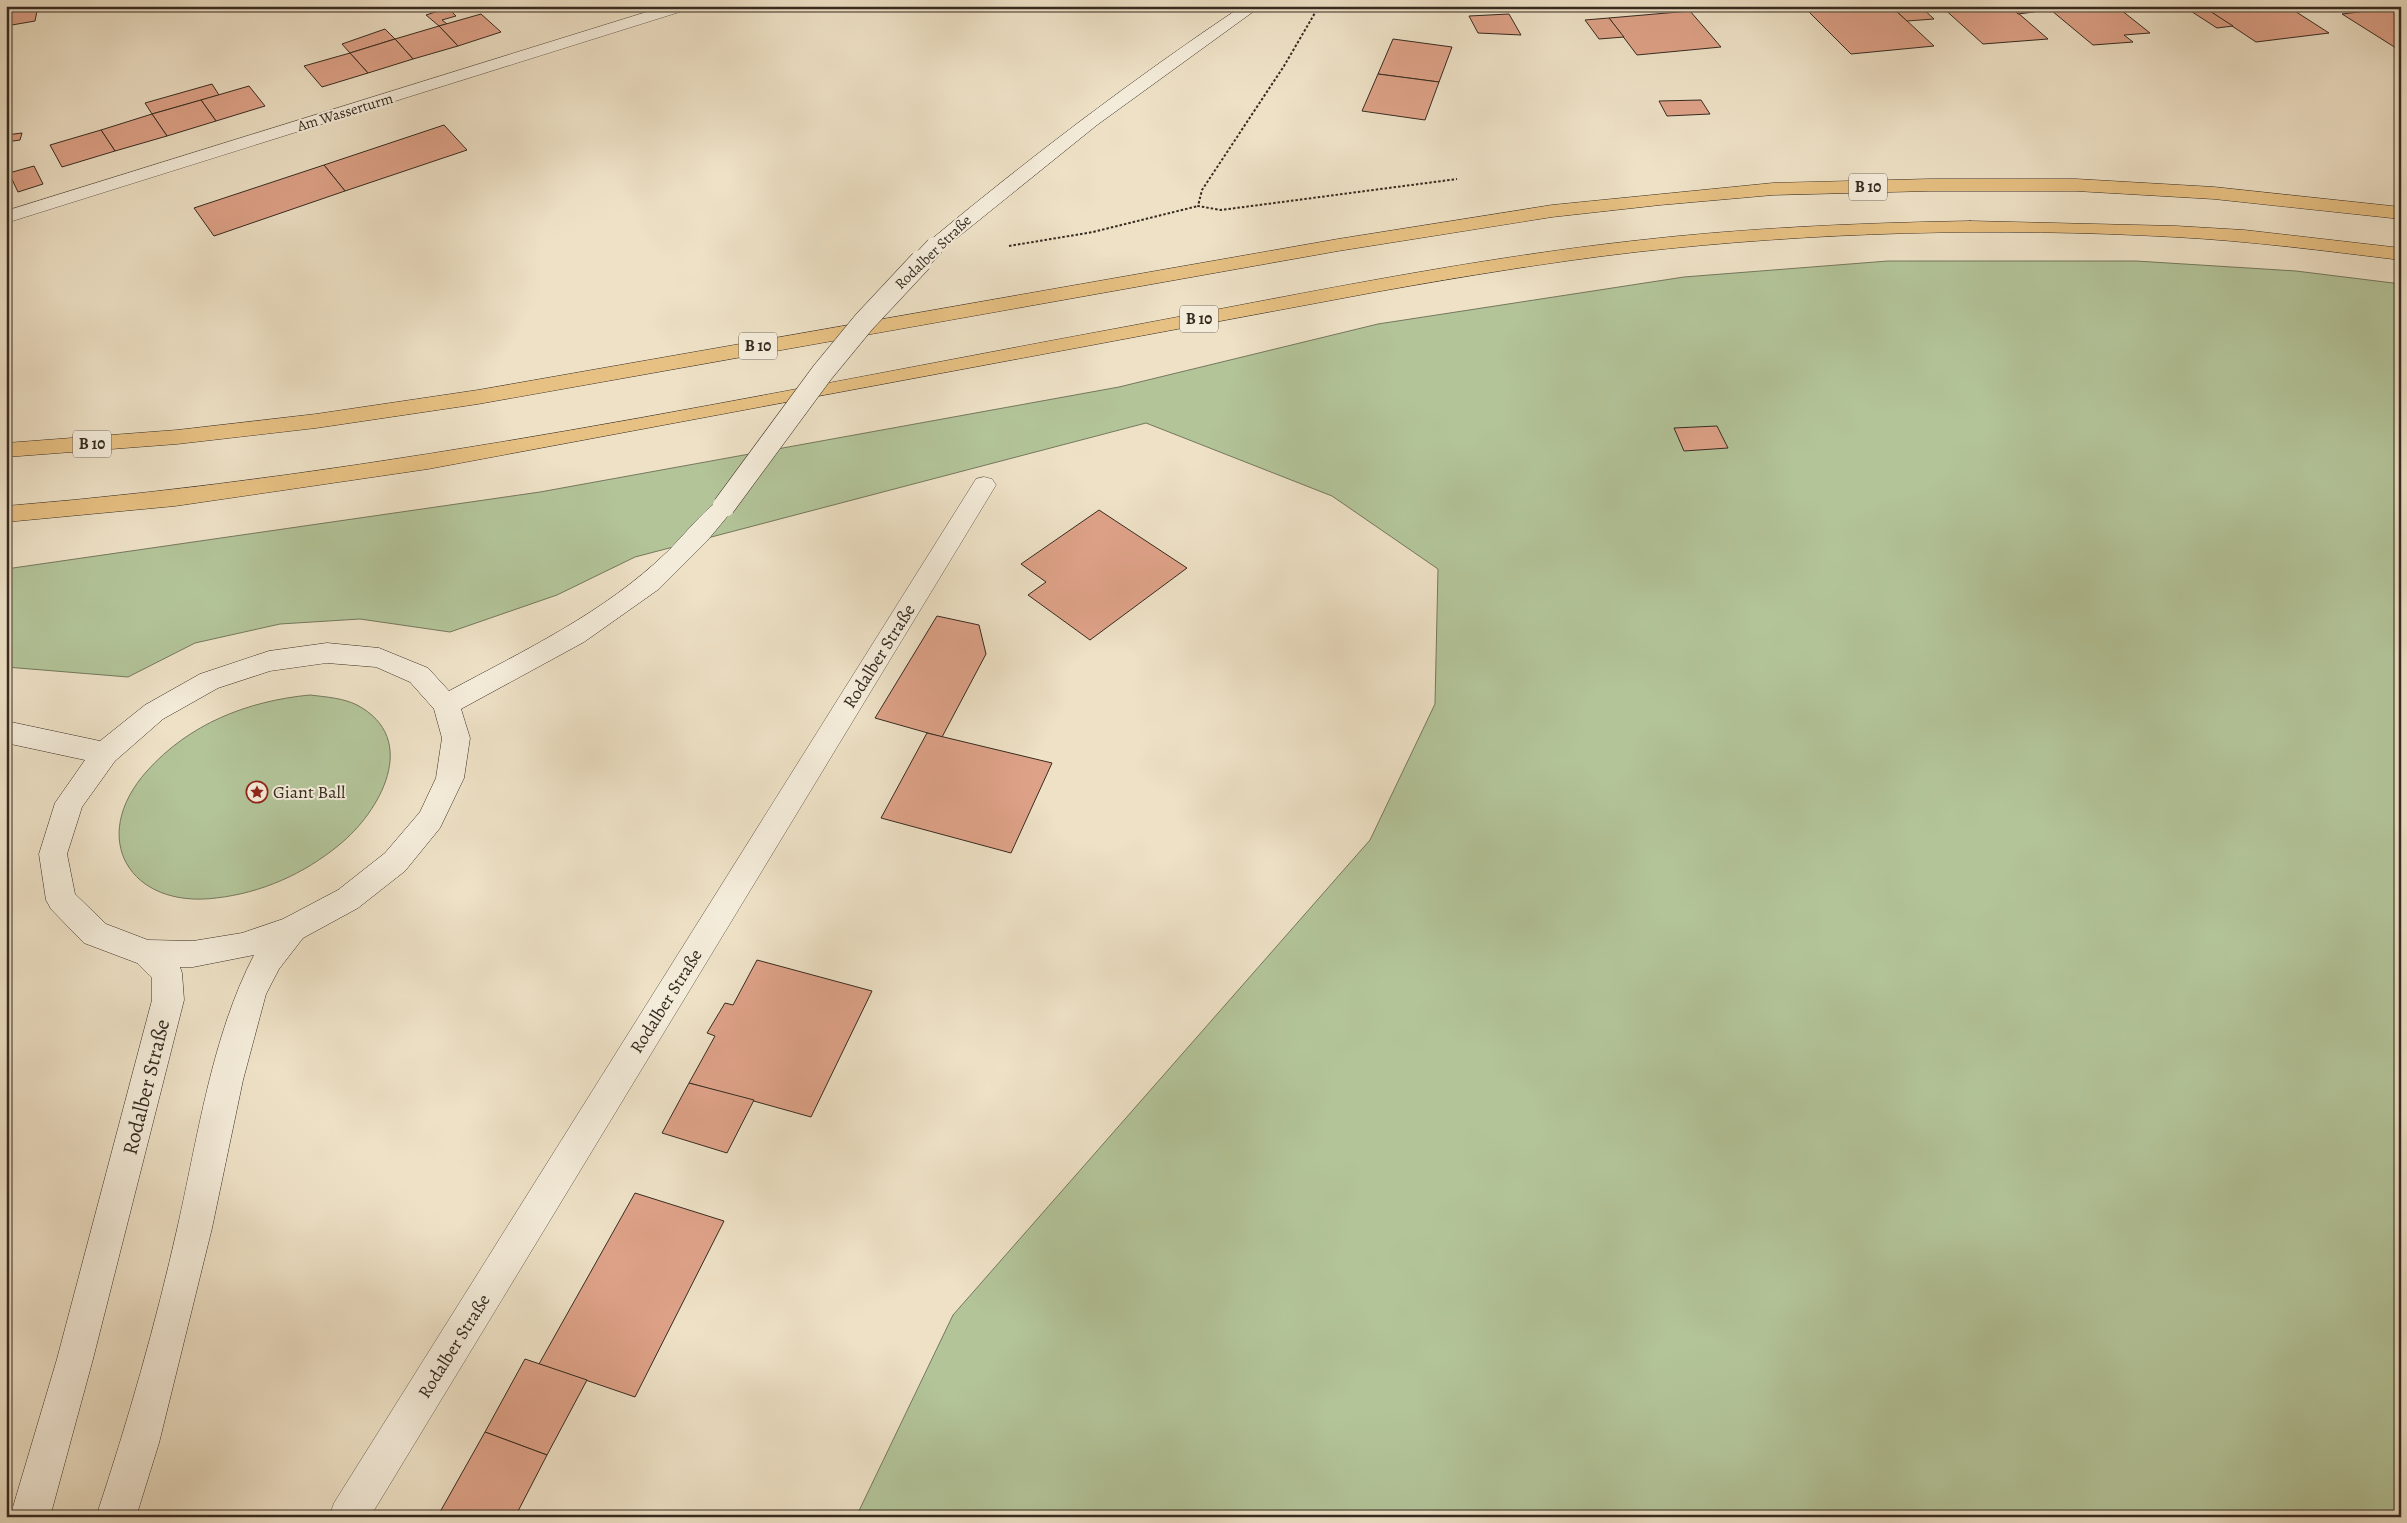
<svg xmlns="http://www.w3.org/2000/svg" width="2407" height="1523" viewBox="0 0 2407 1523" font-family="Alegreya,serif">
  <rect width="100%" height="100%" fill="#eee1c6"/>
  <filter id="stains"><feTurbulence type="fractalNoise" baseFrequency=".004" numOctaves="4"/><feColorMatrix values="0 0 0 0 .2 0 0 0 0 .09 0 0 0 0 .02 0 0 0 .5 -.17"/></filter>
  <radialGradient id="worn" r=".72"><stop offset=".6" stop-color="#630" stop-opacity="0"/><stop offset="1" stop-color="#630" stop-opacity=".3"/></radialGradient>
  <!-- green -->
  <g fill="#b3c499" stroke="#74785d">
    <path d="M1888,261h248l160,10 105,13v1233h-1545l97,-202 417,-475 65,-136 3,-135 -106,-73 -186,-73 -511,134 -78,38 -107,37 -90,-13 -80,5 -85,19 -67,34 -122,-10v-98l534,-77 579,-105 259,-63 306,-47z"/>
    <path d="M310,695c16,2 33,3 47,10 64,34 23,107 -18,140 -35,29 -78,48 -123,53 -86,11 -129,-60 -69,-127 42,-47 100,-70 163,-76z"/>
  </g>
  <!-- building -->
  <g fill="#dea288" stroke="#362b21">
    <path d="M6,6h32l-3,15 -29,5z"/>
    <path d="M1848,6h43l43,40 -83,8 -44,-44z"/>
    <path d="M1891,6h29l14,13 -27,2z"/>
    <path d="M1941,6h69l38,33 -65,5z"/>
    <path d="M2010,6h17l7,6 -16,2z"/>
    <path d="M2046,6h70l34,27 -26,2 9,7 -40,3z"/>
    <path d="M2202,6h85l42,27 -73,9z"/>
    <path d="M2202,6l31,20 -16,2 -31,-20z"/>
    <path d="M2378,6h23v42h-5l-54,-34 42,-5z"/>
    <path d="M448,8l8,8 -14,4 5,4 -8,2 -13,-11z"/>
    <path d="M1690,11l31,36 -84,8 -28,-37z"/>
    <path d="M481,14l20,18 -43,14 -19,-20z"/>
    <path d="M1509,14l12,21 -43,-2 -9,-17z"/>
    <path d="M1609,18l15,19 -25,2 -14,-19z"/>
    <path d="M439,26l19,20 -45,13 -18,-20z"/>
    <path d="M385,29l10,10 -45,14 -8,-9z"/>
    <path d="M395,39l18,20 -45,14 -18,-20z"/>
    <path d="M1393,39l59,8 -13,35 -61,-8z"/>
    <path d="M350,53l18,20 -46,14 -18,-21z"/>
    <path d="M1378,74l61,8 -14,38 -63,-9z"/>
    <path d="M212,84l7,11 -67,19 -7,-11z"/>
    <path d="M249,86l16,20 -49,15 -15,-21z"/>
    <path d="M201,100l15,21 -49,15 -15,-22z"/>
    <path d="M1701,100l9,14 -43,2 -8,-15z"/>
    <path d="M152,114l15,22 -52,15 -14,-21z"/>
    <path d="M444,125l23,25 -122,41 -21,-26z"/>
    <path d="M101,130l14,21 -53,16 -12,-22z"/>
    <path d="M22,133l-2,7 -14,2v-7z"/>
    <path d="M324,165l21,26 -131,45 -20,-28z"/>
    <path d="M34,166l9,18 -25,8 -9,-19z"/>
    <path d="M1717,426l11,22 -44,3 -10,-23z"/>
    <path d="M1099,510l88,58 -97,72 -62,-45 18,-13 -25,-18z"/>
    <path d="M937,616l42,9 7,29 -44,83 -67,-19z"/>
    <path d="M927,733l125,30 -41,90 -130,-35z"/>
    <path d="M757,960l115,31 -61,126 -122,-34 26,-47 -8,-3 18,-30 8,2z"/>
    <path d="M689,1083l65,17 -27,53 -65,-20z"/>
    <path d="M635,1193l89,28 -89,176 -96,-33z"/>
    <path d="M525,1359l62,21 -40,75 -62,-23z"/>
    <path d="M485,1432l62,23 -32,62h-58l-17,-5z"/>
  </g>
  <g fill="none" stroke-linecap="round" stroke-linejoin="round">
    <!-- minor casing -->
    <g stroke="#64584a" stroke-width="1">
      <g id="minor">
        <path d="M666,6h25l-2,3 -683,214v-12z"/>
        <path d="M984,477l8,2 4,6 -626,1032h-41l5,-14 642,-1024z"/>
      </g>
    </g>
    <!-- secondary casing -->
    <g stroke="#362b21" stroke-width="1">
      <g id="secondary">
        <path d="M1242,6h19l-164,119 -155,125h-14l-3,-4 3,-4c101,-84 205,-163 314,-236z"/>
        <path d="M724,498l8,2 4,6 -29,35 -48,48 -75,53 -123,67 9,29 -6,40 -24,50 -35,43 -47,37 -55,30 -24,31 -13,25 -23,86 -31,148 -53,215 -23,74h-40c32,-96 60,-194 82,-292 20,-89 34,-189 76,-270l-61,12h-13l2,6 2,27 -91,359 -43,158h-40l47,-158 95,-359v-22l-15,-15 -53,-20 -33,-34 -5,-9 -7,-46 16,-51 30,-43 -79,-17v-22l94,20 45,-36 55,-31 69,-23 58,-8 52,5 49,20 21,23c76,-41 155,-78 218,-139 13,-12 43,-50 57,-54zM327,663l49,4 34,15 24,27 8,29 -6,40 -16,34 -35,41 -47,37 -55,29 -41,14 -49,8 -45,-1 -42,-16 -31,-30 -8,-40 15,-47 33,-46 48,-42 55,-31 52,-17z"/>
      </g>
    </g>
    <!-- trunk casing -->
    <g stroke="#362b21" stroke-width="1">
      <g id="trunk">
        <path d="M1930,179h146l138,8 187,20v12l-187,-20 -138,-8h-146l-157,4 -113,10 -108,12 -214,34 -860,153 -162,24 -139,16 -171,13v-14l171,-13 139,-16 162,-24 860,-151 214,-34 221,-22z"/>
        <path d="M1970,221l206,5 68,4 157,18v12c-75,-9 -150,-19 -226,-23 -179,-10 -360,-5 -539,15 -86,10 -170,24 -255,39l-953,178 -253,37 -169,16v-16c379,-31 751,-111 1124,-180 166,-31 333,-66 502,-85 112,-13 225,-18 338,-20z"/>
      </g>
    </g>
    <!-- path -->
    <g stroke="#362b21" stroke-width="2" stroke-dasharray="2.5 2" stroke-linecap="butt">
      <path d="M1319,6l-35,60 -82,124 -4,16 23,4 236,-31"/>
      <path d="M1009,246l84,-14 105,-26"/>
    </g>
    <!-- minor -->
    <use href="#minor" fill="#f4ecda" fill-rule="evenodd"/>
    <!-- secondary -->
    <use href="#secondary" fill="#f4ecda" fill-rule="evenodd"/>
    <!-- trunk -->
    <use href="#trunk" fill="#e7c083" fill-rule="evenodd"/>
    <!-- secondary-bridge-far1 casing -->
    <g stroke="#362b21" stroke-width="19" stroke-linecap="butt">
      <path id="secondary-bridge-far1" d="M920,262l15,-16"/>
    </g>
    <!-- secondary-bridge casing -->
    <g stroke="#362b21" stroke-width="23" stroke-linecap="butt">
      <path id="secondary-bridge" d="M724,506l98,-133 42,-51 57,-61"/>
    </g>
    <!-- secondary-bridge-far1 -->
    <use href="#secondary-bridge-far1" stroke="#f4ecda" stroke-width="18"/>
    <!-- secondary-bridge -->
    <use href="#secondary-bridge" stroke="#f4ecda" stroke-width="22"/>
  </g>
  <!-- icons -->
  <defs>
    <g id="sight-ring" transform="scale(1.125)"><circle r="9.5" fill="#f4ecda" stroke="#8f2418" stroke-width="1.5"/><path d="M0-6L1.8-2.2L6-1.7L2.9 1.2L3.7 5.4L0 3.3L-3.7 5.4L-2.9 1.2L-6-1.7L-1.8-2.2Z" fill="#8f2418"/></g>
  </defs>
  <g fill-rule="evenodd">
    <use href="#sight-ring" x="257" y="792"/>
  </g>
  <g text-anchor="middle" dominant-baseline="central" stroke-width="4" stroke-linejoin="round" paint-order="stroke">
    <!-- far-street labels -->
    <g font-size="15" fill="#362b21" stroke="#f4ecda">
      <text transform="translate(345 112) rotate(-17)">Am Wasserturm</text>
      <text transform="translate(933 252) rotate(-44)">Rodalber Straße</text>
    </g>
    <!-- shield labels -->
    <g fill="#f4ecda" stroke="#6f6558" stroke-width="1">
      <rect x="1849" y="173.5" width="38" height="27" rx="4"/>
      <rect x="1180" y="305.5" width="38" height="27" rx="4"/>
      <rect x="739" y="332.5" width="38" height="27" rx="4"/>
      <rect x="73" y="430.5" width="38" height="27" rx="4"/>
    </g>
    <g font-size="16" font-weight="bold" fill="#362b21">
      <text x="1868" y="187">B 10</text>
      <text x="1199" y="319">B 10</text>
      <text x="758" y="346">B 10</text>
      <text x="92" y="444">B 10</text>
    </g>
    <!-- street labels -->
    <g font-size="18" fill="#362b21" stroke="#f4ecda">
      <text transform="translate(879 656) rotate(-58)">Rodalber Straße</text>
      <text transform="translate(666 1001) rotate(-58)">Rodalber Straße</text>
      <text transform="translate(454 1346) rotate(-58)">Rodalber Straße</text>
    </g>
    <!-- poi labels -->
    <g font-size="18" fill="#362b21" stroke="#f4ecda" text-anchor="start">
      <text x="273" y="792">Giant Ball</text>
    </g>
    <!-- near-street labels -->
    <g font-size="21" fill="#362b21" stroke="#f4ecda">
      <text transform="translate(146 1087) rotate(-76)">Rodalber Straße</text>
    </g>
  </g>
  <!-- margin -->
  <rect width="2407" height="1523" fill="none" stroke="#eee1c6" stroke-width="25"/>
  <rect x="8" y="8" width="2392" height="1508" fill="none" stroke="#362b21" stroke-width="2.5"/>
  <rect x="12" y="12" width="2382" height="1498" fill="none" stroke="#362b21"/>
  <rect width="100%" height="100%" filter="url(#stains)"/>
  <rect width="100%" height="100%" fill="url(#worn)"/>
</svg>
